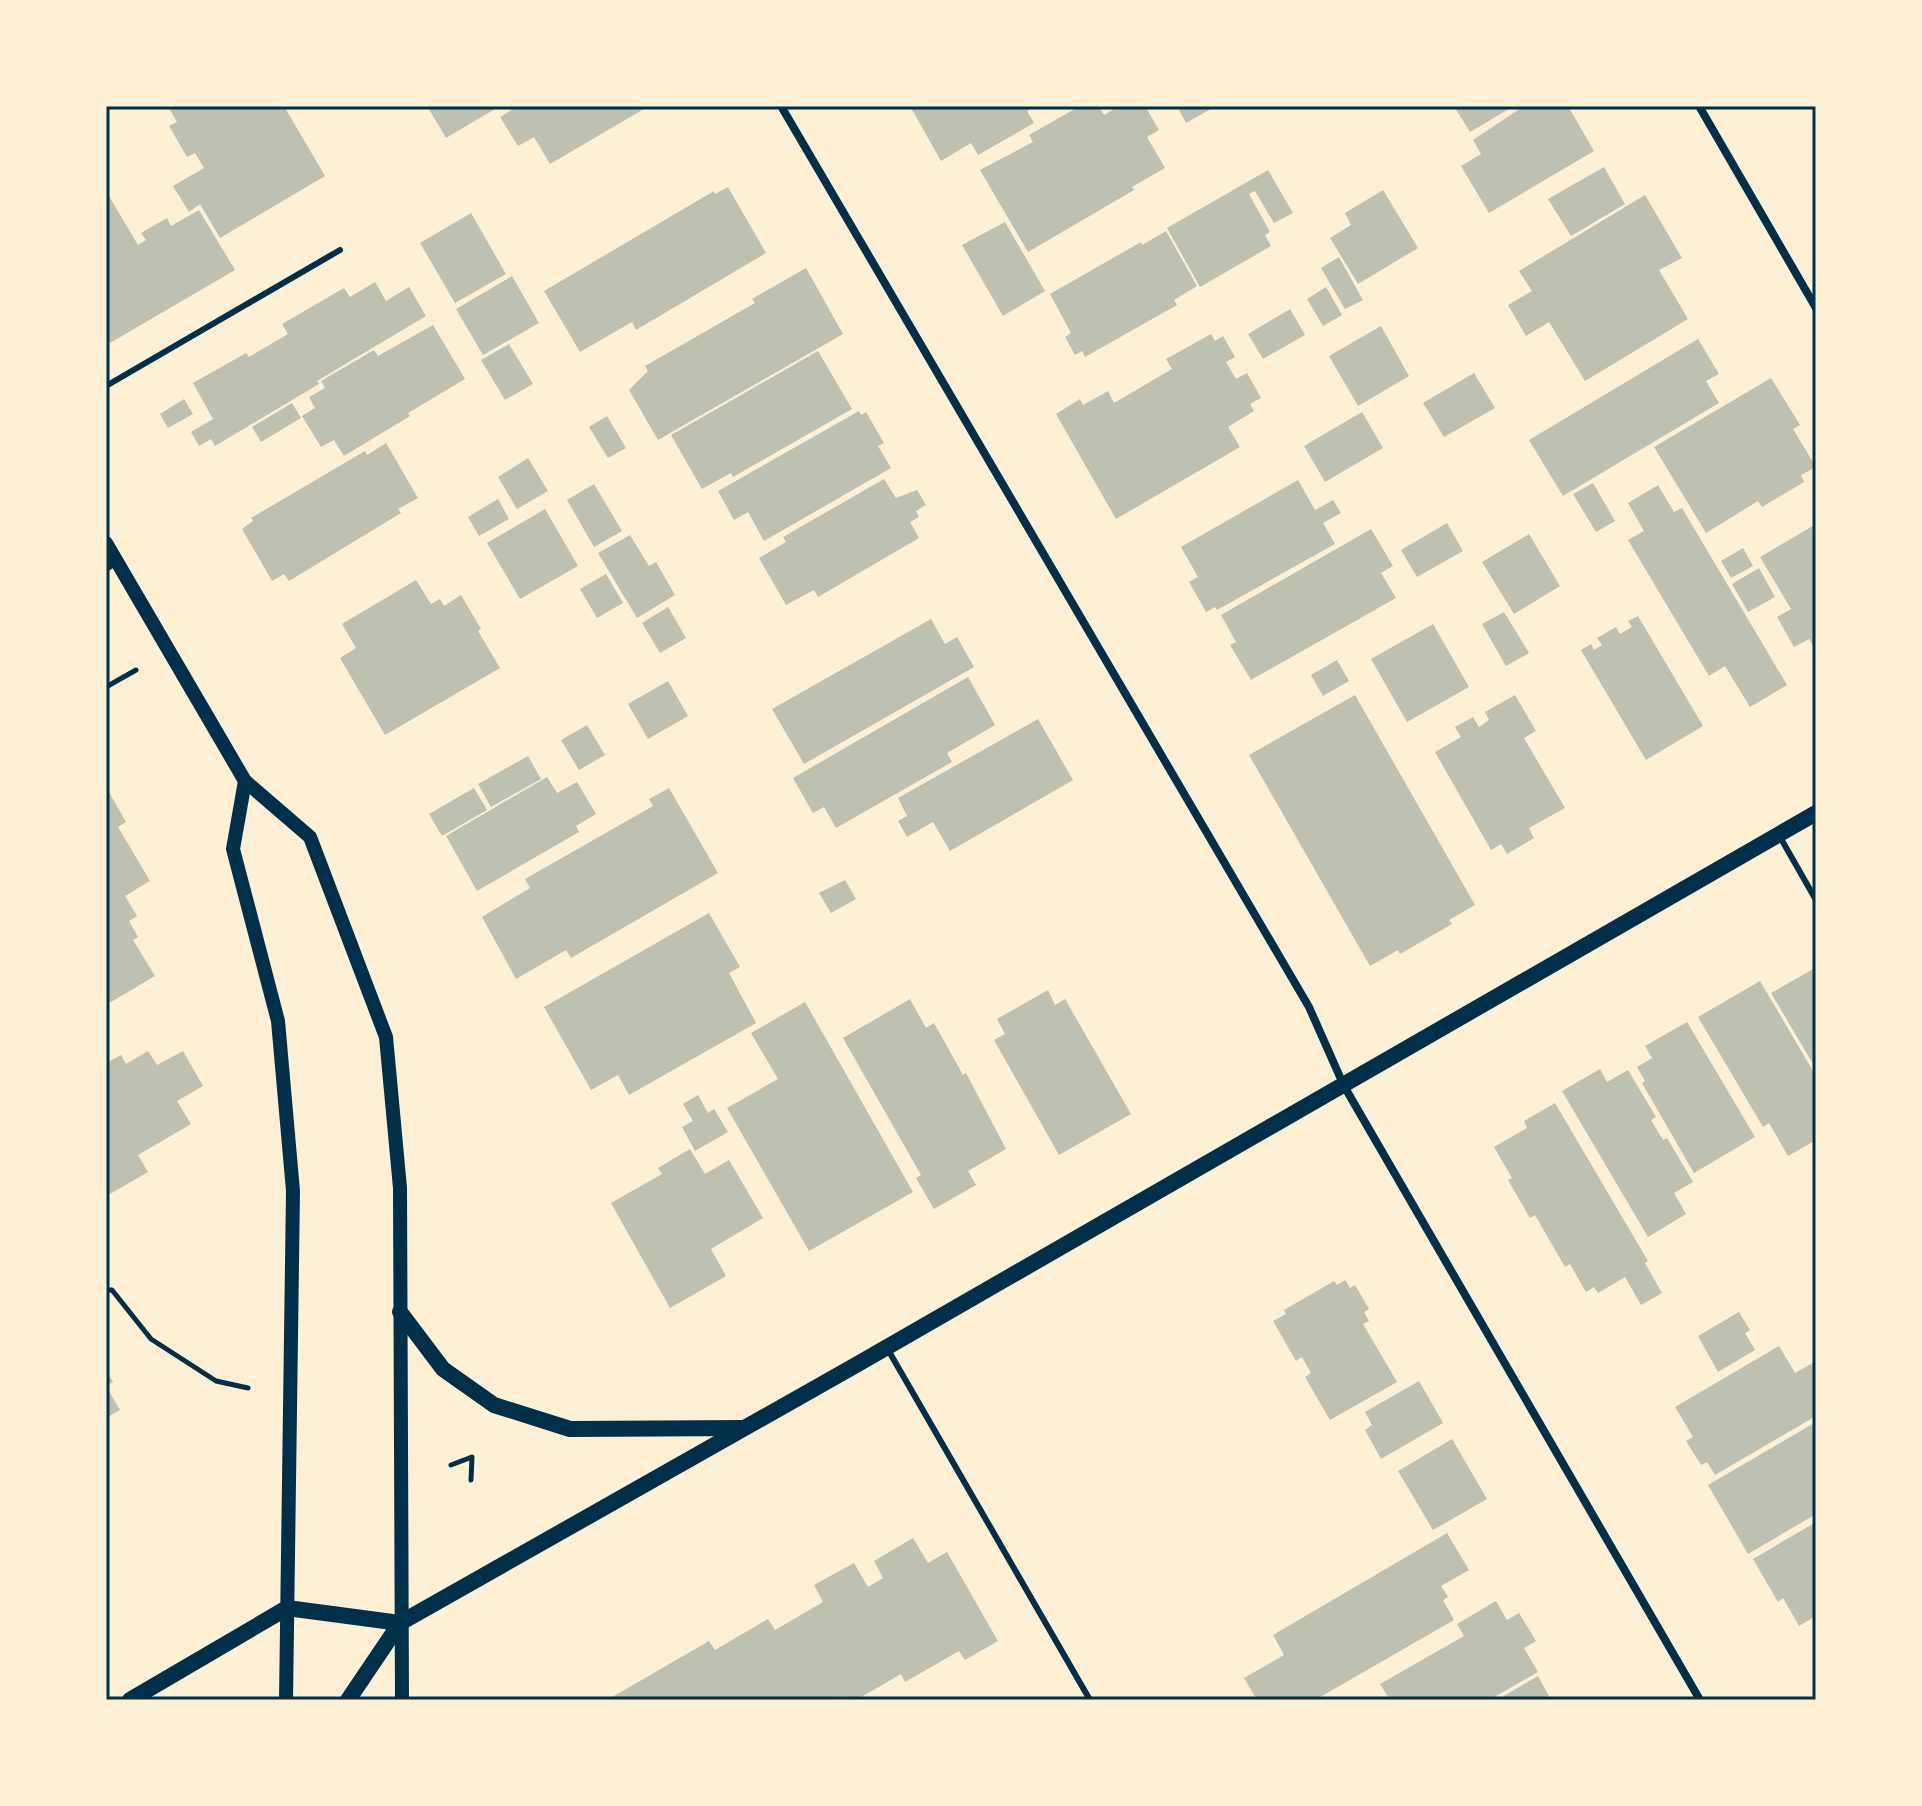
<svg xmlns="http://www.w3.org/2000/svg" width="1922" height="1806" viewBox="0 0 1922 1806" font-family="Rubik,sans-serif">
  <rect width="100%" height="100%" fill="#fdf0d5"/>
  <!-- building -->
  <g fill="#bec0b2">
    <path d="M168,106h116l41,70 -105,62 -20,-34 -11,8 -16,-26 31,-18 -9,-15 -8,4 -18,-31 8,-4z"/>
    <path d="M427,106h73l-54,32z"/>
    <path d="M518,106h131l-99,58 -16,-27 -16,9 -18,-29z"/>
    <path d="M910,106h126l-9,5 7,12 -56,32 -7,-12 -30,18z"/>
    <path d="M1080,106h18l6,9 15,-9h26l14,24 -12,7 18,31 -33,19 2,3 -106,62 -48,-82 53,-28 -4,-7z"/>
    <path d="M1177,106h39l-30,17z"/>
    <path d="M1454,106h60l-44,26z"/>
    <path d="M1524,106h44l26,45 -105,62 -28,-47 20,-12 -8,-14z"/>
    <path d="M1604,167l21,37 -54,32 -23,-37z"/>
    <path d="M1268,170l25,43 -19,10 -19,-32 -6,3 21,38 -5,3 6,11 -71,41 -33,-59z"/>
    <path d="M728,187l38,66 -130,77 -4,-8 -52,30 -36,-61 170,-100 1,3z"/>
    <path d="M1383,190l35,58 -60,36 -28,-46 21,-13 -6,-12z"/>
    <path d="M106,191l32,54 8,-5 -5,-7 26,-15 4,8 28,-16 36,60 -125,73 -4,-7z"/>
    <path d="M1645,195l37,63 -23,12 29,49 -103,62 -36,-59 -23,14 -18,-31 24,-14 -13,-20z"/>
    <path d="M471,213l35,61 -51,29 -35,-60z"/>
    <path d="M1005,222l40,69 -42,25 -41,-71z"/>
    <path d="M1166,231l31,55 -23,14 3,5 -92,52 -3,-6 -7,4 -10,-18 6,-4 -21,-39 91,-52 1,3z"/>
    <path d="M1339,257l24,43 -18,9 -24,-41z"/>
    <path d="M806,268l37,66 -185,106 -29,-50 19,-19 -3,-5 110,-63 -3,-4z"/>
    <path d="M512,276l27,47 -56,32 -27,-46z"/>
    <path d="M375,282l11,19 23,-14 17,29 -109,65 2,3 -104,62 -4,-7 -12,7 -8,-14 22,-13 -20,-36 53,-30 3,4 39,-23 -6,-10 62,-36 6,9z"/>
    <path d="M1326,287l16,28 -19,11 -16,-27z"/>
    <path d="M1290,309l15,26 -42,24 -15,-25z"/>
    <path d="M433,325l32,54 -57,34 2,3 -66,40 -10,-16 -13,7 -19,-31 13,-8 -6,-11 16,-9 -4,-7 53,-31 4,6z"/>
    <path d="M1381,326l28,50 -51,30 -29,-50z"/>
    <path d="M1211,334l4,7 8,-5 12,21 -9,5 10,17 11,-6 14,25 -11,6 4,7 -26,16 12,20 -124,72 -60,-105 24,-15 3,6 25,-14 6,12 58,-34 -6,-10z"/>
    <path d="M1698,339l21,35 -13,7 13,22 -156,93 -34,-56z"/>
    <path d="M509,344l24,40 -28,16 -24,-40z"/>
    <path d="M818,351l34,58 -119,68 -2,-4 -29,16 -31,-54z"/>
    <path d="M1474,373l21,35 -51,29 -21,-34z"/>
    <path d="M1771,378l29,47 -7,4 23,38 -15,8 3,7 -42,25 -4,-6 -52,32 -52,-86z"/>
    <path d="M184,399l9,15 -25,14 -8,-14z"/>
    <path d="M292,403l9,15 -40,24 -9,-15z"/>
    <path d="M859,411l2,4 5,-3 18,31 -6,3 13,22 -127,73 -16,-29 -14,8 -16,-29z"/>
    <path d="M1362,412l21,36 -58,34 -21,-36z"/>
    <path d="M607,416l19,32 -18,10 -19,-31z"/>
    <path d="M386,443l32,55 -20,11 3,4 -112,68 -5,-7 -12,7 -30,-52 11,-8 -2,-3 114,-67 2,4z"/>
    <path d="M528,458l20,33 -31,18 -19,-32z"/>
    <path d="M884,479l12,19 21,-8 9,15 -10,6 3,6 -9,5 9,16 -101,59 -4,-7 -28,15 -27,-47 27,-16 -3,-5z"/>
    <path d="M1298,480l17,30 18,-10 8,13 -18,10 12,21 -118,66 -2,-3 -9,5 -17,-30 9,-5 -17,-30z"/>
    <path d="M1593,483l22,38 -19,11 -23,-38z"/>
    <path d="M594,484l28,47 -28,16 -27,-47z"/>
    <path d="M1658,485l16,27 8,-4 105,177 -37,22 -25,-41 -16,10 -81,-136 16,-9 -16,-28z"/>
    <path d="M498,499l11,20 -30,17 -11,-19z"/>
    <path d="M545,509l33,57 -58,33 -33,-56z"/>
    <path d="M1447,523l16,28 -46,26 -16,-27z"/>
    <path d="M1816,524v127l-7,-12 -15,8 -17,-30 14,-8 -31,-52z"/>
    <path d="M1371,529l22,37 -12,7 15,25 -145,82 -21,-35 6,-3 -15,-27z"/>
    <path d="M1529,534l31,52 -46,28 -32,-52z"/>
    <path d="M630,535l19,31 7,-4 19,33 -38,23 -39,-65z"/>
    <path d="M1743,548l10,18 -22,12 -10,-17z"/>
    <path d="M1759,568l16,29 -27,15 -16,-28z"/>
    <path d="M606,574l17,29 -26,15 -17,-29z"/>
    <path d="M416,580l15,24 9,-5 4,7 17,-11 20,34 -3,2 22,37 -115,67 -45,-77 16,-10 -14,-24z"/>
    <path d="M668,607l18,31 -26,15 -18,-30z"/>
    <path d="M1504,612l25,41 -23,13 -24,-42z"/>
    <path d="M1638,616l65,110 -57,34 -65,-110 10,-6 3,6 8,-5 -5,-7 19,-11 4,7 12,-7 -4,-6z"/>
    <path d="M931,619l14,25 12,-7 17,30 -170,97 -32,-55z"/>
    <path d="M1433,624l36,63 -62,35 -36,-63z"/>
    <path d="M1337,660l12,21 -26,15 -12,-21z"/>
    <path d="M968,677l27,48 -48,28 5,9 -116,66 -12,-21 -11,6 -20,-35z"/>
    <path d="M668,681l20,35 -40,23 -20,-35z"/>
    <path d="M1355,695l120,210 -26,15 3,4 -52,30 -2,-4 -28,16 -121,-211z"/>
    <path d="M1515,695l21,36 -12,7 41,70 -36,20 5,10 -27,16 -6,-10 -10,6 -56,-98 26,-15 -6,-10 18,-10 6,10 10,-7 -4,-8z"/>
    <path d="M1038,719l35,61 -123,71 -17,-29 -26,15 -9,-16 9,-5 -9,-18z"/>
    <path d="M587,725l18,30 -26,15 -18,-30z"/>
    <path d="M528,756l13,23 -50,28 -13,-23z"/>
    <path d="M547,777l10,16 20,-11 19,32 -20,12 3,6 -102,59 -31,-55z"/>
    <path d="M106,787l20,35 -8,5 32,54 -25,15 12,20 -8,5 9,16 -5,3 22,36 -49,29z"/>
    <path d="M474,788l13,22 -45,26 -13,-22z"/>
    <path d="M669,788l49,85 -147,85 -5,-8 -50,29 -34,-62 48,-29 -5,-9 128,-73 -4,-7z"/>
    <path d="M845,880l11,19 -25,14 -12,-20z"/>
    <path d="M709,913l31,54 -11,6 27,50 -127,72 -11,-20 -27,15 -47,-83z"/>
    <path d="M1815,968l1,1v100l-45,-76z"/>
    <path d="M1760,981l56,95v64l-28,16 -19,-33 -6,4 -65,-110z"/>
    <path d="M1048,990l7,15 10,-6 66,115 -72,41 -65,-115 11,-6 -8,-15z"/>
    <path d="M910,999l16,29 8,-5 29,52 3,-2 40,76 -38,22 8,14 -42,24 -18,-31 5,-3 -78,-137z"/>
    <path d="M805,1002l108,190 -104,59 -82,-143 51,-29 -27,-46z"/>
    <path d="M1687,1022l68,115 -61,36 -52,-90 3,-2 -8,-14 15,-9 -7,-12z"/>
    <path d="M148,1051l9,14 26,-14 20,35 -26,15 14,23 -53,31 10,17 -38,22 -4,-8v-123l15,-8 5,9z"/>
    <path d="M1600,1069l7,13 21,-12 28,47 -5,3 12,20 4,-2 26,44 -19,11 12,21 -38,23 -86,-146z"/>
    <path d="M698,1095l10,18 6,-4 14,23 -33,19 -13,-24 11,-6 -10,-17z"/>
    <path d="M1555,1103l93,158 -3,2 17,30 -21,12 -16,-28 -27,16 -4,-6 -8,5 -16,-28 -5,3 -30,-52 -5,3 -22,-38 4,-2 -18,-31 33,-19 -3,-7z"/>
    <path d="M690,1149l15,25 24,-14 34,58 -52,31 15,27 -56,32 -59,-105 51,-29 -4,-6z"/>
    <path d="M1345,1280l5,8 5,-3 14,24 -5,3 5,9 -6,3 34,58 -67,38 -25,-43 6,-4 -9,-16 -6,4 -23,-40 13,-7 -2,-4 50,-29 3,4z"/>
    <path d="M1739,1312l11,18 -5,3 10,17 -37,22 -20,-36z"/>
    <path d="M1779,1346l16,27 21,-12v55l-101,59 -8,-13 -6,3 -15,-24 7,-4 -18,-30z"/>
    <path d="M106,1370l7,12 -7,4 14,24 -14,8z"/>
    <path d="M1419,1381l24,42 -62,36 -16,-29 7,-5 -7,-13z"/>
    <path d="M1816,1422v92l-68,40 -40,-69z"/>
    <path d="M1452,1439l35,60 -54,31 -35,-59z"/>
    <path d="M1816,1522v94l-17,10 -16,-28 -5,4 -25,-43z"/>
    <path d="M1447,1533l22,37 -28,16 7,11 -5,3 11,20 -139,80h-58l-13,-22 40,-23 -11,-20z"/>
    <path d="M913,1538l15,25 19,-11 51,89 -33,19 -6,-9 -54,31 -4,-8 -45,26h-13l-3,-4 -6,4h-227l102,-59 6,9 53,-31 7,11 48,-28 -9,-17 40,-22 14,24 15,-9 -9,-17z"/>
    <path d="M1496,1601l11,19 12,-7 17,28 -12,7 14,24 -49,28h-85l-1,-2 -13,2 -10,-16 84,-48 -7,-12z"/>
    <path d="M1538,1676l13,24h-54z"/>
  </g>
  <g fill="none" stroke-linecap="round" stroke-linejoin="round">
    <!-- path -->
    <g stroke="#003049" stroke-width="5">
      <path d="M106,687l30,-17"/>
      <path d="M106,1290h6l39,49 65,42 32,7"/>
      <path d="M451,1465l21,-8 -1,23"/>
    </g>
    <!-- service -->
    <g stroke="#003049" stroke-width="6">
      <path d="M106,386l234,-136"/>
      <path d="M106,569l11,-7"/>
      <path d="M1780,837l36,63"/>
      <path d="M887,1348l203,352"/>
    </g>
    <!-- minor -->
    <g stroke="#003049" stroke-width="8">
      <path d="M781,106l528,901 35,79 356,614"/>
      <path d="M1699,106l117,202"/>
    </g>
    <!-- tertiary -->
    <g stroke="#003049" stroke-width="14">
      <path d="M106,543l139,238 65,56 76,200 14,151 2,512"/>
      <path d="M245,781l-12,68 45,172 15,170 -7,509"/>
    </g>
    <!-- secondary -->
    <g stroke="#003049" stroke-width="16">
      <path d="M400,1312l43,57 51,36 76,24 174,-1"/>
      <path d="M130,1700l157,-92 113,15"/>
      <path d="M348,1700l52,-77 456,-258 960,-552"/>
    </g>
  </g>
  <!-- border -->
  <rect width="1922" height="1806" fill="none" stroke="#fdf0d5" stroke-width="216"/>
  <rect x="108" y="108" width="1706" height="1590" fill="none" stroke="#003049" stroke-width="3"/>
</svg>
